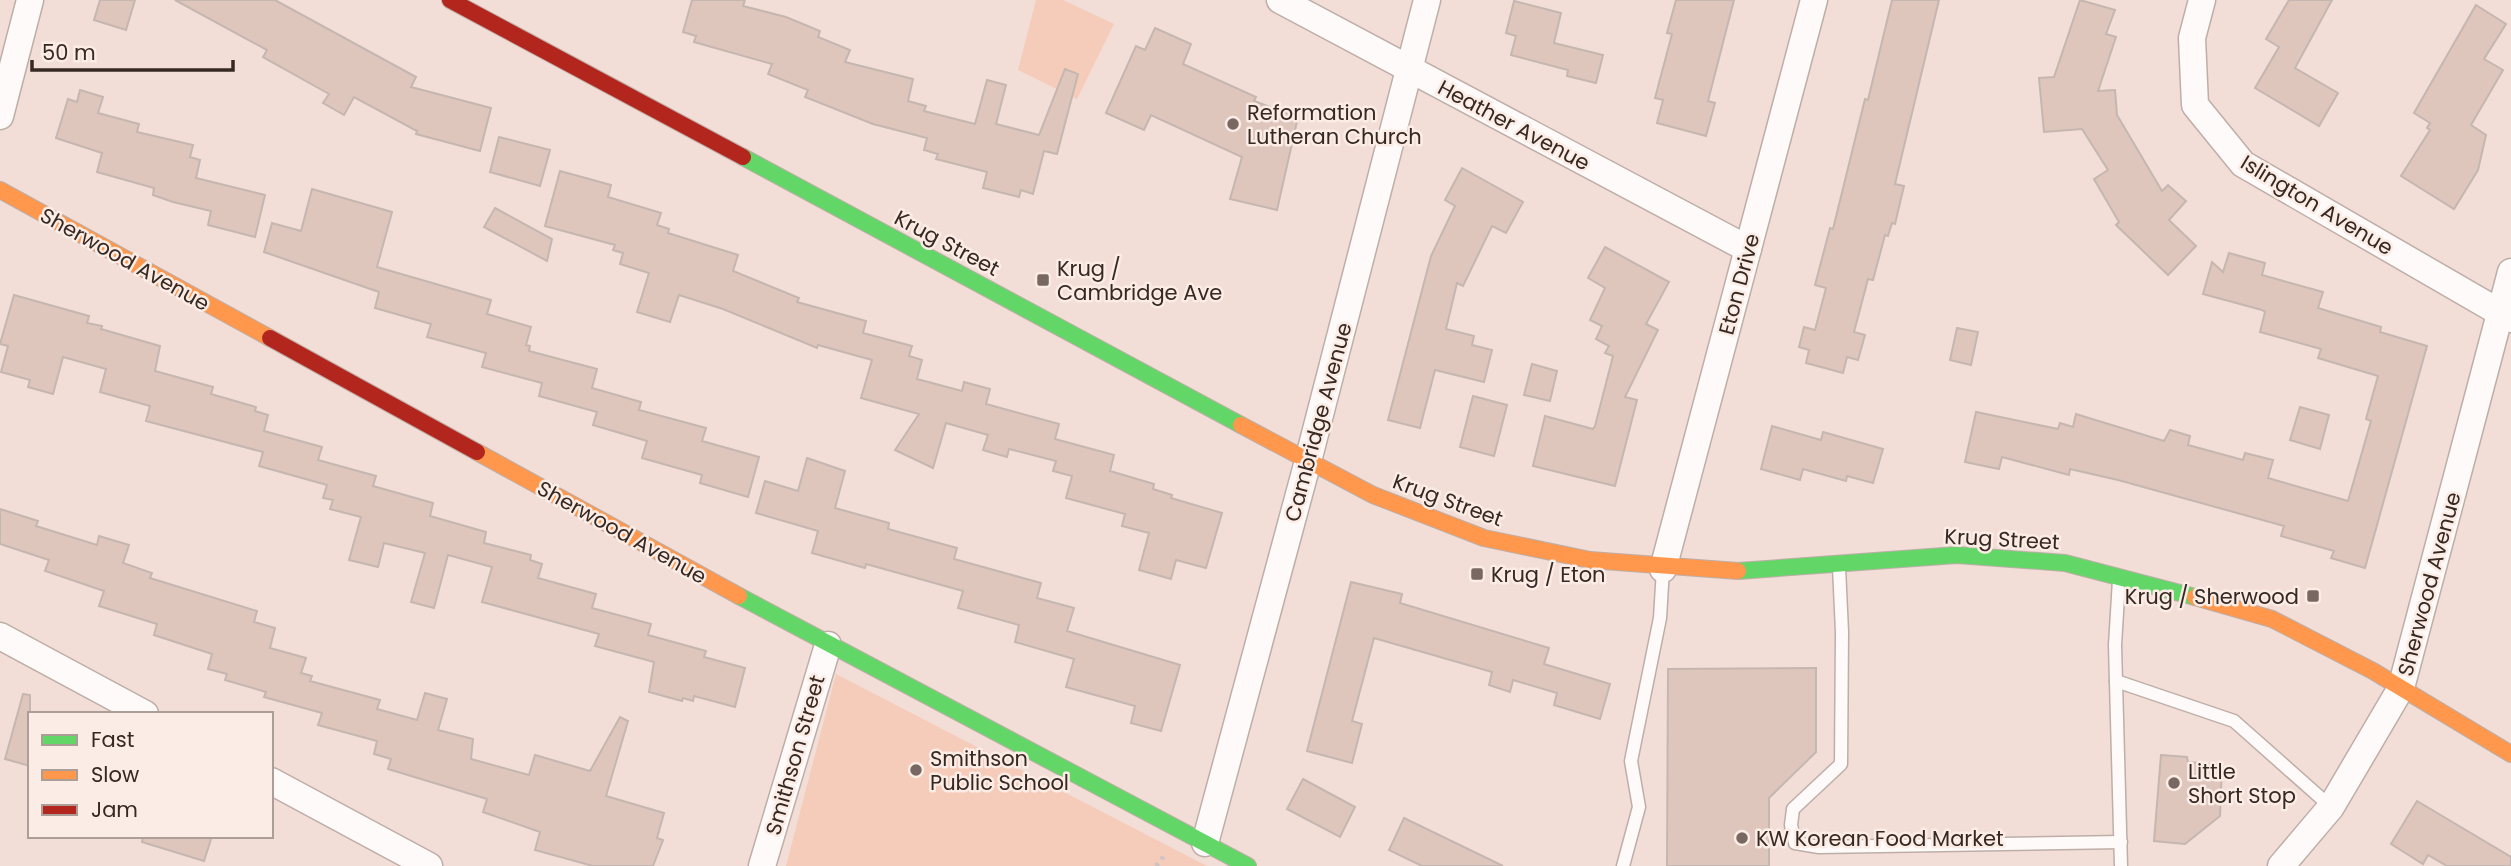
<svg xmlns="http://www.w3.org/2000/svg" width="2511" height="866" viewBox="0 0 2511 866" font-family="Poppins,sans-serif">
  <rect width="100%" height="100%" fill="#f2ded6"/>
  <!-- green -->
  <g fill="#f5cbba">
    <path d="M1036,0h27l51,24 -37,75 -59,-29z"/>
    <path d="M836,674l371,192h-421z"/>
  </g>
  <!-- building -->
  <g fill="#dec6bd" stroke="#c5b6b0" stroke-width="2">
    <path d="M100,0h35l-9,30 -32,-10z"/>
    <path d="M175,0h100l141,77 -5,10 80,21 -11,43 -64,-17 1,-3 -63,-34 -10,18 -21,-12 6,-9 -66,-37 4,-7z"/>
    <path d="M692,0h53l-2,6 43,11 34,14 -2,6 32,13 -5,12 68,17 -5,22 18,5 -2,5 51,13 12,-44 19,5 -10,39 43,11 26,-66 13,5 -21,80 -13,-3 -11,43 -12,-4 -2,7 -36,-9 4,-16 -51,-13 2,-5 -14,-4 3,-12 -54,-14 -68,-27 3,-7 -40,-16 4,-10 -78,-22 2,-6 -13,-4z"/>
    <path d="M1676,0h58l-26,101 7,2 -9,33 -49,-13 6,-23 -8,-2 17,-64 -5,-1z"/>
    <path d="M1892,0h47l-44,184 9,2 -9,38 -3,-1 -4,13 -3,-1 -12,45 -5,-1 -14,53 11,3 -7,25 -11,-3 -4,16 -37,-10 3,-13 -10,-3 5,-20 11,3 11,-42 -11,-3 15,-57 3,1 32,-130 3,1z"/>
    <path d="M2080,0l35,10 -9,24 10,3 -18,54 17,-1 2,25 45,76 6,-6 18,16 -17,19 27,26 -28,29 -52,-50 3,-3 -25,-43 14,-9 -26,-41 -38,3 -5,-54 15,-1z"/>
    <path d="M2289,0h43l-37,68 43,25 -19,33 -64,-38 24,-41 -13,-8z"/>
    <path d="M1514,1l47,12 -7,30 49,12 -7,28 -29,-7 1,-6 -57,-15 5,-19 -10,-3z"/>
    <path d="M2476,5l30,19 -22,35 19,11 -32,55 15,10 -8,35 -24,39 -53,-33 29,-46 -3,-2 3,-5 -16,-10z"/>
    <path d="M1155,28l36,16 -8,20 73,33 -2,4 44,16 -21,93 -47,-11 12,-42 -91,-42 -7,15 -38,-17 30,-67 9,4z"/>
    <path d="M80,90l23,7 -5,16 41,11 -2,8 56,13 -3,12 10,3 -4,18 69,17 -10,42 -47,-12 3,-14 -38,-9 -20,-7 1,-7 -57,-16 5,-19 -46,-15 12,-39 9,3z"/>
    <path d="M499,137l51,13 -10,36 -50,-14z"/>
    <path d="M1462,168l61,34 -17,31 -14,-7 -29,60 -6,-3 -11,46 28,7 -2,9 20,5 -8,32 -49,-12 -15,58 -32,-8 43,-164 24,-50 -10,-6z"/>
    <path d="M560,171l51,14 -3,12 53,16 -4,12 12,4 -1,4 70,22 -5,16 66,27 -2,4 69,19 -3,12 49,13 -3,10 13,4 -5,19 45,12 2,-9 26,7 -4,15 73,20 -4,15 59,16 -4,16 44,13 -1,5 19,6 -1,3 51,15 -16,55 -30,-8 -5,19 -32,-9 10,-37 -27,-7 3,-12 -59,-16 6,-22 -19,-5 3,-10 -47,-12 -2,8 -24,-7 5,-15 -42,-12 -13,45 -38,-18 24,-36 -58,-16 11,-38 -54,-15 -1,3 -94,-39 -44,-14 -9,27 -33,-10 12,-39 -29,-9 3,-11 -10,-3 2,-5 -70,-19z"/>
    <path d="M312,189l80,23 -15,55 114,33 -4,14 44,13 -5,18 4,1 -1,5 68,18 -5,19 49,14 -2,8 67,18 -4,13 57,16 -11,40 -48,-14 2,-8 -60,-17 5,-17 -54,-16 4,-13 -58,-16 3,-13 -60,-16 4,-14 -59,-16 4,-13 -56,-16 4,-16 -115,-40 8,-29 29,8z"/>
    <path d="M495,208l57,31 -5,22 -63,-34z"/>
    <path d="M1605,247l64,35 -23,42 12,6 -33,67 12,3 -22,86 -82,-20 12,-50 48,13 2,-3 18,-70 -8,-3 4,-7 -13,-7 6,-13 -12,-6 15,-32 -17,-10z"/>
    <path d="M2229,253l36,10 -3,12 61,17 -5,16 63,19 -1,5 47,14 -62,222 -34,-10 3,-7 -53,-15 3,-10 -166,-46 -48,-11 -1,6 -67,-18 -3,12 -34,-7 11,-50 82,17 2,-6 13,4 3,-13 88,27 6,-11 20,6 -2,9 55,15 2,-7 28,7 -5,18 80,23 23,-80 -5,-2 12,-43 -60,-18 3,-9 -61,-17 5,-20 -3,-2 -59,-16 9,-32 11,10z"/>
    <path d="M14,295l75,21 -2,7 15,3 -1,3 59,17 -5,25 58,16 -2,7 45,13 -1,4 13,4 -4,16 58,16 -4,13 58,16 -3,10 60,17 -3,13 56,16 -2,11 47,12 -1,5 12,4 -4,14 58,16 -4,14 59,16 -3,11 58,16 -2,6 41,11 -10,39 -41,-11 -1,5 -10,-3 -1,3 -33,-9 5,-30 -59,-16 4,-12 -117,-32 10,-35 -44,-12 -14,53 -23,-6 14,-49 -41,-10 -6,24 -29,-7 12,-43 -31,-8 3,-9 -10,-2 4,-13 -68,-19 4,-14 -117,-31 4,-15 -50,-14 6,-23 -43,-12 -10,37 -25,-7 2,-7 -29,-8 7,-26 -8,-2z"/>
    <path d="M1957,328l21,4 -7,33 -21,-5z"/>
    <path d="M1532,364l25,7 -7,30 -26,-6z"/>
    <path d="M1473,396l34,9 -13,51 -34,-9z"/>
    <path d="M2300,407l29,8 -9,34 -30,-9z"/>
    <path d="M1772,426l49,14 2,-8 60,17 -10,34 -26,-7 -1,5 -43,-12 -3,11 -39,-11z"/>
    <path d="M807,458l38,13 -10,37 54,15 -1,6 69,19 -3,11 87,24 -4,15 37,10 -7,23 113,34 -19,66 -30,-8 4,-17 -69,-19 8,-28 -59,-17 4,-17 -61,-17 5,-17 -97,-27 -1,4 -53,-15 6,-22 -62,-18 9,-32 33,10z"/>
    <path d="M0,509l38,12 -2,5 61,19 2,-9 30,9 -6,18 29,10 -2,5 107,33 -3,11 21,6 -5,20 36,10 -5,15 11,3 -2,5 70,19 -3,9 40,11 8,-27 22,6 -9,31 35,9 -2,20 58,16 6,-20 55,16 30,-54 8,4 -22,75 58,17 -7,25 6,2 -10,26h-60l-58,-16 5,-18 -57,-20 4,-13 -99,-30 3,-10 -17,-5 3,-13 -59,-16 4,-12 -58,-16 2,-5 -41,-12 2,-6 -19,-5 4,-15 -58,-19 3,-11 -58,-18 5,-15 -59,-20 4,-11 -49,-16z"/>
    <path d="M1351,582l51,12 -2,9 149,45 -5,16 66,20 -10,35 -46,-14 3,-12 -44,-13 -3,12 -21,-7 3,-13 -118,-34 -22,83 10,3 -10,39 -45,-12z"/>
    <path d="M1816,668v84l-47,46v68h-102l1,-197z"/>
    <path d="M23,694l7,1v71l-25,-7z"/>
    <path d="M2161,755l26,2 1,5 34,3 -2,51 -35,28 -31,-3z"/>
    <path d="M1303,779l52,28 -15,30 -53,-28z"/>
    <path d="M2417,801l94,56v9h-64l-19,-11 -5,9 -32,-20z"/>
    <path d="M1404,818l99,48h-81l-33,-16z"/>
    <path d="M143,836h69l-8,25 -62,-19z"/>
  </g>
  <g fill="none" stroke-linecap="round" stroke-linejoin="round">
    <!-- lane casing -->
    <g stroke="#beaea8" stroke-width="15">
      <g id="lane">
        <path d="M1839,567l3,65 -1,132 -48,45 -2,16 4,18 24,4 302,-5"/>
        <path d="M2119,580l-4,65 6,221"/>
        <path d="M2116,681l118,40 97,86"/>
        <path d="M1623,866l16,-59 -8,-46 29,-143 3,-49"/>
      </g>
    </g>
    <!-- street casing -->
    <g stroke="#beaea8" stroke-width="29">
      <g id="street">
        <path d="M1280,0l468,249"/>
        <path d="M2202,0l-10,38 3,67 48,59 268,155"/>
        <path d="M0,116l30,-116"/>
        <path d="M1663,569l151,-569"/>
        <path d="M0,636l145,78"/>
        <path d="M271,781l158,85"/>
        <path d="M1205,843l103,-382 119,-461"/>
        <path d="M762,866l66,-221"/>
        <path d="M2281,866l50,-59 70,-119 110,-416"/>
      </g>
    </g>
    <!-- fast casing -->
    <g stroke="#beaea8" stroke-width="18">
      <g id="fast">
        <path d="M743,157l498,268"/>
        <path d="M1738,571l219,-16 108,8 130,34"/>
        <path d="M739,596l509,270"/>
      </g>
    </g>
    <!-- slow casing -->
    <g stroke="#beaea8" stroke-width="18">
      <g id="slow">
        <path d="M0,190l270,148"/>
        <path d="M1241,425l132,70 111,43 106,22 148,11"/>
        <path d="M477,452l262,144"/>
        <path d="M2195,597l77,22 101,52 138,83"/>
      </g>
    </g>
    <!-- jam casing -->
    <g stroke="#beaea8" stroke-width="18">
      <g id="jam">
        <path d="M450,0l293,157"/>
        <path d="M270,338l207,114"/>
      </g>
    </g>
    <!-- path -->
    <path stroke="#cbc5c2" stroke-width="4.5" stroke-dasharray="3.5 5" stroke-linecap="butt" d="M1156,866l8,-10"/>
    <!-- lane -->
    <use href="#lane" stroke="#fdfaf9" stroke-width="12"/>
    <!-- street -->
    <use href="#street" stroke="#fdfaf9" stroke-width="26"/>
    <!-- fast -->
    <use href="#fast" stroke="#63d668" stroke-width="16"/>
    <!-- slow -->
    <use href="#slow" stroke="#ff974d" stroke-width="16"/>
    <!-- jam -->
    <use href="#jam" stroke="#b3261e" stroke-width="16"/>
  </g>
  <!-- markers -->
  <g fill="#786861" stroke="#fbece5" stroke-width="2.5">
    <circle cx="1233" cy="124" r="7"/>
    <rect x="1036" y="273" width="14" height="14" rx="3.5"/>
    <rect x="1470" y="567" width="14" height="14" rx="3.5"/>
    <rect x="2306" y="589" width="14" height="14" rx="3.5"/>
    <circle cx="916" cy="770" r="7"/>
    <circle cx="2174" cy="783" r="7"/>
    <circle cx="1742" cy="838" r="7"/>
  </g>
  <g text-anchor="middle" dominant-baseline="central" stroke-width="5" stroke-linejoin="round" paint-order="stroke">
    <!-- poi labels -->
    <g font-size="21" fill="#362822" stroke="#fbece5" text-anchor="start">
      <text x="1247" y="112">Reformation<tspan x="1247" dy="24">Lutheran Church</tspan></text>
      <text x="1057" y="268">Krug /<tspan x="1057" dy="24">Cambridge Ave</tspan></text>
      <text x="1491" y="574">Krug / Eton</text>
      <text x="2299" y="596" text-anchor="end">Krug / Sherwood</text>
      <text x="930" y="758">Smithson<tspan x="930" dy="24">Public School</tspan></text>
      <text x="2188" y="771">Little<tspan x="2188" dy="24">Short Stop</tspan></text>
      <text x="1756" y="838">KW Korean Food Market</text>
    </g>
    <!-- street labels -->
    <g font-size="21" fill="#362822" stroke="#fbece5">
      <text transform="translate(1514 125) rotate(28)">Heather Avenue</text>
      <text transform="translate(2317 205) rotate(31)">Islington Avenue</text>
      <text transform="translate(947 243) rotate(28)">Krug Street</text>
      <text transform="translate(125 259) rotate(29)">Sherwood Avenue</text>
      <text transform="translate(1739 284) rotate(-75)">Eton Drive</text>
      <text transform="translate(1318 422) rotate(-75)">Cambridge Avenue</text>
      <text transform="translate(1448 500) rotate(20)">Krug Street</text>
      <text transform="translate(622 532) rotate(29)">Sherwood Avenue</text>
      <text transform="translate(2002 539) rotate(3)">Krug Street</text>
      <text transform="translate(2429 584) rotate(-75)">Sherwood Avenue</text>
      <text transform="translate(795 755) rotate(-74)">Smithson Street</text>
    </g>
  </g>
  <!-- legend -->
  <rect x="28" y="712" width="245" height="126" fill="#fbece5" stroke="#ac9e97" stroke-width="2"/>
  <rect x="42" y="735" width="35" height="10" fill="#63d668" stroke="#ac9e97" stroke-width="2"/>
  <text x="91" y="747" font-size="21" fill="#362822">Fast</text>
  <rect x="42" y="770" width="35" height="10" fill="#ff974d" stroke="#ac9e97" stroke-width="2"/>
  <text x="91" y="782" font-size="21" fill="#362822">Slow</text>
  <rect x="42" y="805" width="35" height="10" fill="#b3261e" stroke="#ac9e97" stroke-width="2"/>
  <text x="91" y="817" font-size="21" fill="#362822">Jam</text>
  <!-- scale -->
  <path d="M32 60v10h201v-10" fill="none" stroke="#362822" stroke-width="3.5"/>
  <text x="42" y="60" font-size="21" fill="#362822" stroke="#fbece5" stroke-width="5" paint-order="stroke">50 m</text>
</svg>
